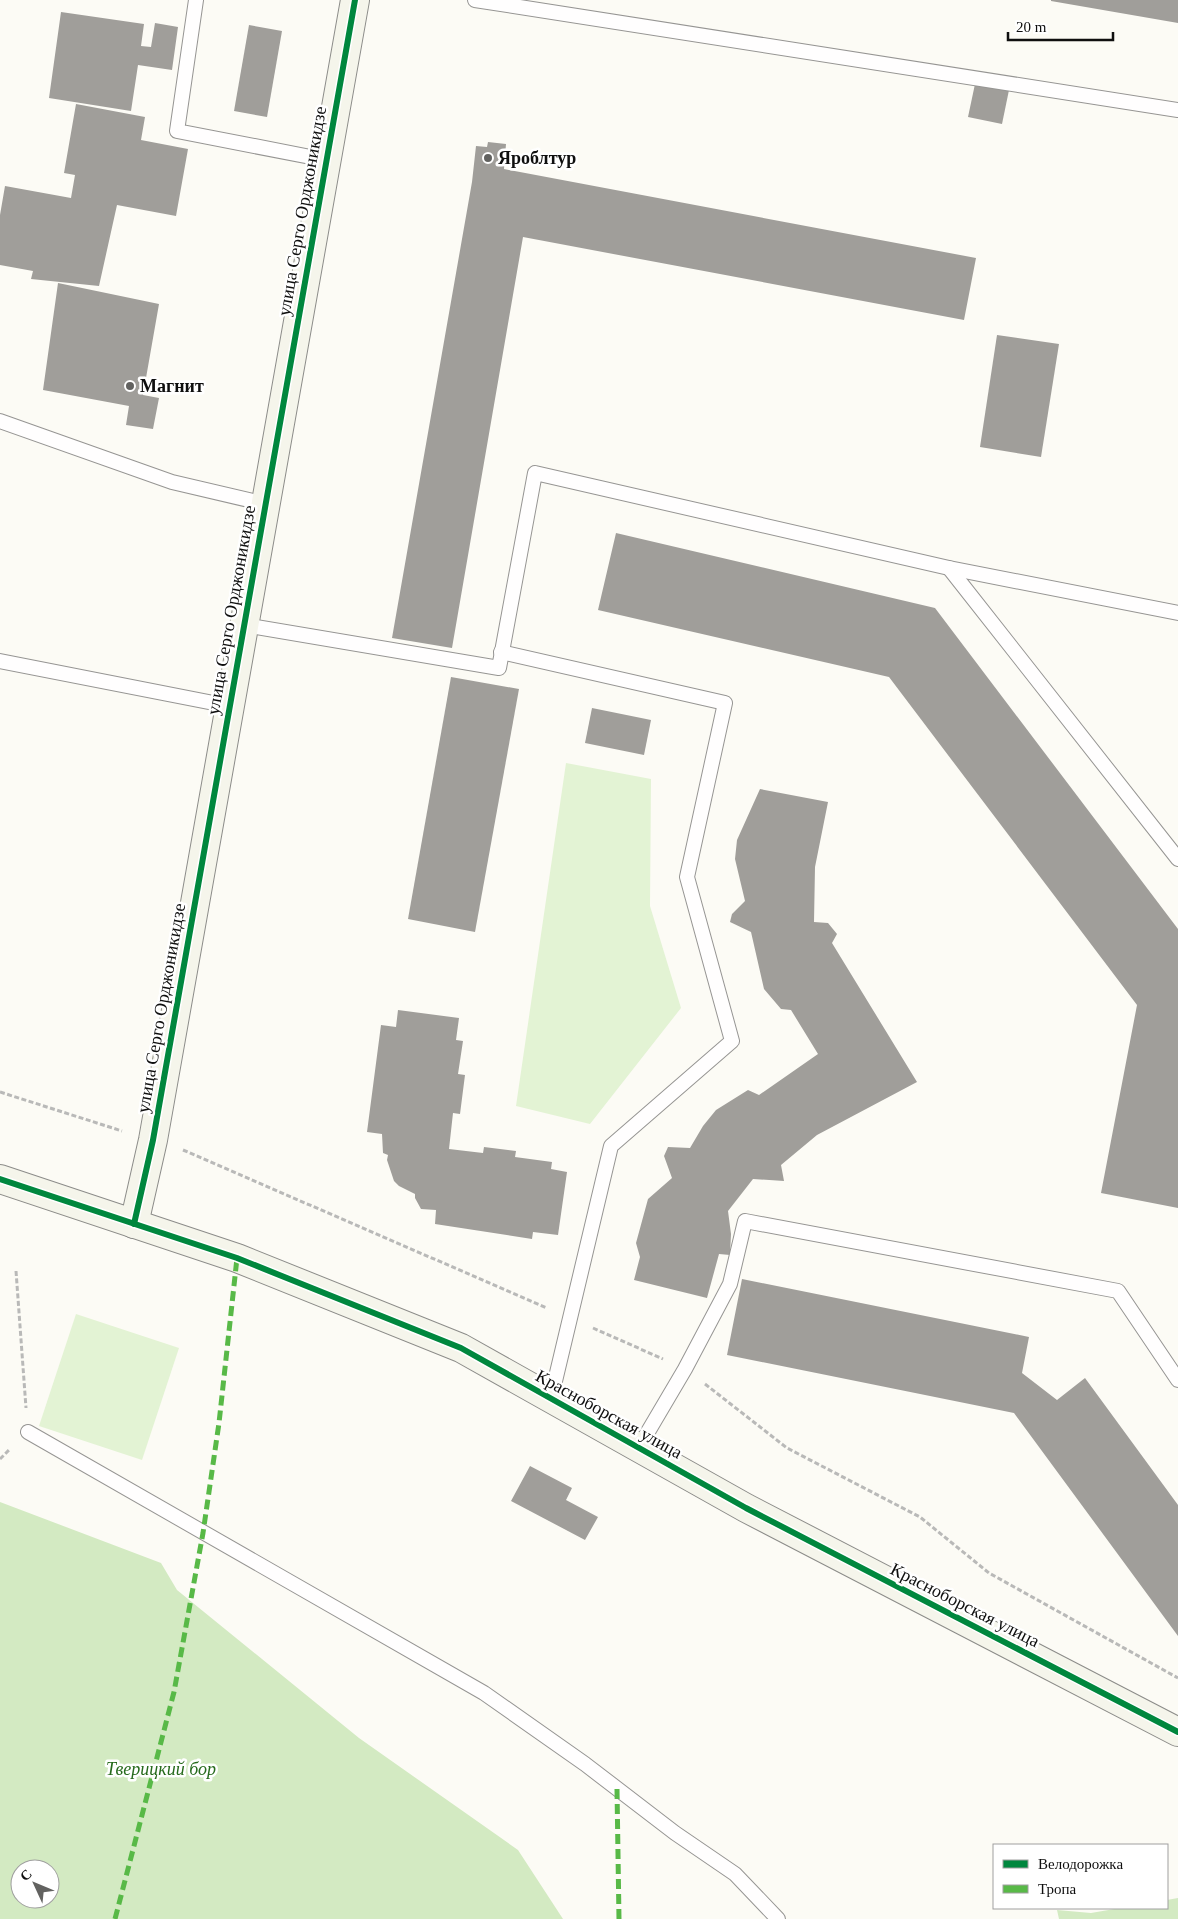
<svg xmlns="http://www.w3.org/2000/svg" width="1178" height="1919" viewBox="0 0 1178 1919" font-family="'Times New Roman',serif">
  <rect width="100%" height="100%" fill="#fcfbf5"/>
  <!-- green -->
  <g fill="#e3f3d4">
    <path d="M566,763l85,16 -1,127 31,102 -91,116 -74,-18z"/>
    <path d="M76,1314l103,34 -37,112 -103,-34z"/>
  </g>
  <!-- forest -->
  <g fill="#d3eac2" fill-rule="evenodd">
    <path d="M0,1502l161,61 16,27 182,148 159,112 45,69h-563zM20,1869h30v30h-30z"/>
    <path d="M1178,1898v21h-119l-2,-9 34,3 29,-5h47v-8z"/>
  </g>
  <!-- building -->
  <g fill="#a09e9a">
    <path d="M1051,0h127v23l-127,-22z"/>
    <path d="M61,12l83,12 -3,22 10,1 4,-24 23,4 -6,43 -34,-5 -7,46 -82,-13z"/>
    <path d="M249,25l33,6 -15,86 -33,-6z"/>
    <path d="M975,84l34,6 -7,34 -34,-7z"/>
    <path d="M76,104l69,13 -4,23 47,9 -12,67 -59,-11 -18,81 -68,-7 2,-8 -33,-6v-50l5,-29 66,12 4,-23 -11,-2z"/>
    <path d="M488,142l18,2 -2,25 472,89 -12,62 -441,-83 -71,411 -60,-10 80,-456 4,-36 11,1z"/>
    <path d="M58,283l101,21 -16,91 16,3 -6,31 -27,-4 3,-19 -86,-16z"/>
    <path d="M997,335l62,9 -18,113 -61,-10z"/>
    <path d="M616,533l319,75 243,321v279l-77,-15 36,-188 -248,-328 -291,-67z"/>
    <path d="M451,677l68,12 -44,243 -67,-13z"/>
    <path d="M592,708l59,12 -7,35 -59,-12z"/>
    <path d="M760,789l68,13 -13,65 -1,55 14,1 9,11 -5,9 85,139 -100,53 -36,30 3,16 -31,-2 -25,32 3,23 -1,21 -11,-1 -12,44 -73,-18 6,-23 -4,-14 12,-44 24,-21 -8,-22 4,-9 22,1 13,-22 13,-16 32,-20 11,5 59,-41 -27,-44 -10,-1 -17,-20 -13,-57 -21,-10 2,-8 13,-13 -10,-42 2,-19z"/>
    <path d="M398,1010l61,8 -3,22 7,1 -5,33 7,1 -5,39 -7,-1 -4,36 34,4 1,-6 32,4 -1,6 37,5 -1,7 16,3 -9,63 -25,-3 -1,7 -97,-15 1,-14 -15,-1 -6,-11v-4l-16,-8 -5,-5 -7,-21 1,-5 -5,-2 -1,-19 -15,-2 14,-107 15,2z"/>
    <path d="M742,1279l287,58 -7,36 35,27 28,-22 93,127v131l-164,-223 -287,-58z"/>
    <path d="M530,1466l42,22 -6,12 32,17 -13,23 -74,-39z"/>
  </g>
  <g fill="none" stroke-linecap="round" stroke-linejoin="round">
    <!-- lane casing -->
    <g stroke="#969593" stroke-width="16">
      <g id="lane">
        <path d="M196,0l-19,131 149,29"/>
        <path d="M475,0l703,110"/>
        <path d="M0,421l172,61 94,22"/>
        <path d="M949,568l229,291"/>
        <path d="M244,625l255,43 36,-195 414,95 229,45"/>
        <path d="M501,652l224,51 -38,174 45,164 -121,105 -60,252"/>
        <path d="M0,661l229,45"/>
        <path d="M28,1432l456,261 101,71 90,69 60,41 43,45"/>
        <path d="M639,1447l46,-78 45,-85 15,-63 373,70 60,89"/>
      </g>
    </g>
    <!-- secondary casing -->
    <g stroke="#8c8c89" stroke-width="30">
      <g id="secondary">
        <path d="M0,1179l237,79 224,90 285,160 432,224"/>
        <path d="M134,1224l19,-84 202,-1140"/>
      </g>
    </g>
    <!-- path -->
    <g stroke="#b9b9b8" stroke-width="3" stroke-dasharray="5 2.5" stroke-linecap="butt">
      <path d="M0,1092l122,39"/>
      <path d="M183,1150l364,158"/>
      <path d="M16,1271l10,137"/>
      <path d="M593,1328l70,31"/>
      <path d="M705,1384l82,64 133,69 69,56 189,105"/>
      <path d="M0,1459l10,-10"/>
    </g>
    <!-- lane -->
    <use href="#lane" stroke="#fffefe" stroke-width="14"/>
    <!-- secondary -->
    <use href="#secondary" stroke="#f5f5eb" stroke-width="28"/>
    <!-- quiet -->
    <g stroke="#58b947" stroke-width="5" stroke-dasharray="10 5" stroke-linecap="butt">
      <path d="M617,1789l2,130"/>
      <path d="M115,1919l59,-227 29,-159 16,-110 18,-165"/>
    </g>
    <!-- cycleway casing -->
    <g stroke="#fff" stroke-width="9">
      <g id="cycleway">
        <path d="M0,1179l237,79 224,90 285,160 432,224"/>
        <path d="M134,1224l19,-84 202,-1140"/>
      </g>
    </g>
    <!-- cycleway -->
    <use href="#cycleway" stroke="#00873e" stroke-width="6"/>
  </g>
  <!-- markers -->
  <g fill="#626260" stroke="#fff" stroke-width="2">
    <circle cx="488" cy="158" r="5"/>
    <circle cx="130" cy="386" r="5"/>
  </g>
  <g text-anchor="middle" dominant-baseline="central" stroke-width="5" stroke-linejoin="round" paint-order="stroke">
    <!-- poi labels -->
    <g font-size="18" font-weight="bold" fill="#0f0f0f" stroke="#fff" text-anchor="start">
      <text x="498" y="158">Яроблтур</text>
      <text x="140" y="386">Магнит</text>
    </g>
    <!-- street labels -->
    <g font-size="18" fill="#0f0f0f" stroke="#fff">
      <text transform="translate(302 211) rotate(-80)">улица Серго Орджоникидзе</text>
      <text transform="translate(231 610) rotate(-80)">улица Серго Орджоникидзе</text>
      <text transform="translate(161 1008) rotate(-80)">улица Серго Орджоникидзе</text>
      <text transform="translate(609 1414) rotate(29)">Красноборская улица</text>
      <text transform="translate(965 1605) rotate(27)">Красноборская улица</text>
    </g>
    <!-- park labels -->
    <g font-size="18" font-style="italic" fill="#266a1c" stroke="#fff">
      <text x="161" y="1769">Тверицкий бор</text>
    </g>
  </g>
  <!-- legend -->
  <rect x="993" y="1844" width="175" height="65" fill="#ffffff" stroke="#9f9f9f"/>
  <rect x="1003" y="1860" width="25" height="8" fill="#00873e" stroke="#9f9f9f"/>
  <text x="1038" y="1869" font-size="15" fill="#0f0f0f">Велодорожка</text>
  <rect x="1003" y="1885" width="25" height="8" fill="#58b947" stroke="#9f9f9f"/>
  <text x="1038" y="1894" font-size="15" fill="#0f0f0f">Тропа</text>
  <!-- north arrow -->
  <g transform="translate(35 1884) rotate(314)"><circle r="24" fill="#ffffff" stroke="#9f9f9f"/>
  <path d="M0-4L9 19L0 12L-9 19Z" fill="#626260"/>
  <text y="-8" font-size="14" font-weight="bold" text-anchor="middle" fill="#0f0f0f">С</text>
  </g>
  <!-- scale -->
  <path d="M1008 32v8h105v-8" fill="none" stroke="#0f0f0f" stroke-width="2.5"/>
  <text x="1016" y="32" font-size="15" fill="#0f0f0f" stroke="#ffffff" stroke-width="4" paint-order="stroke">20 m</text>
</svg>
